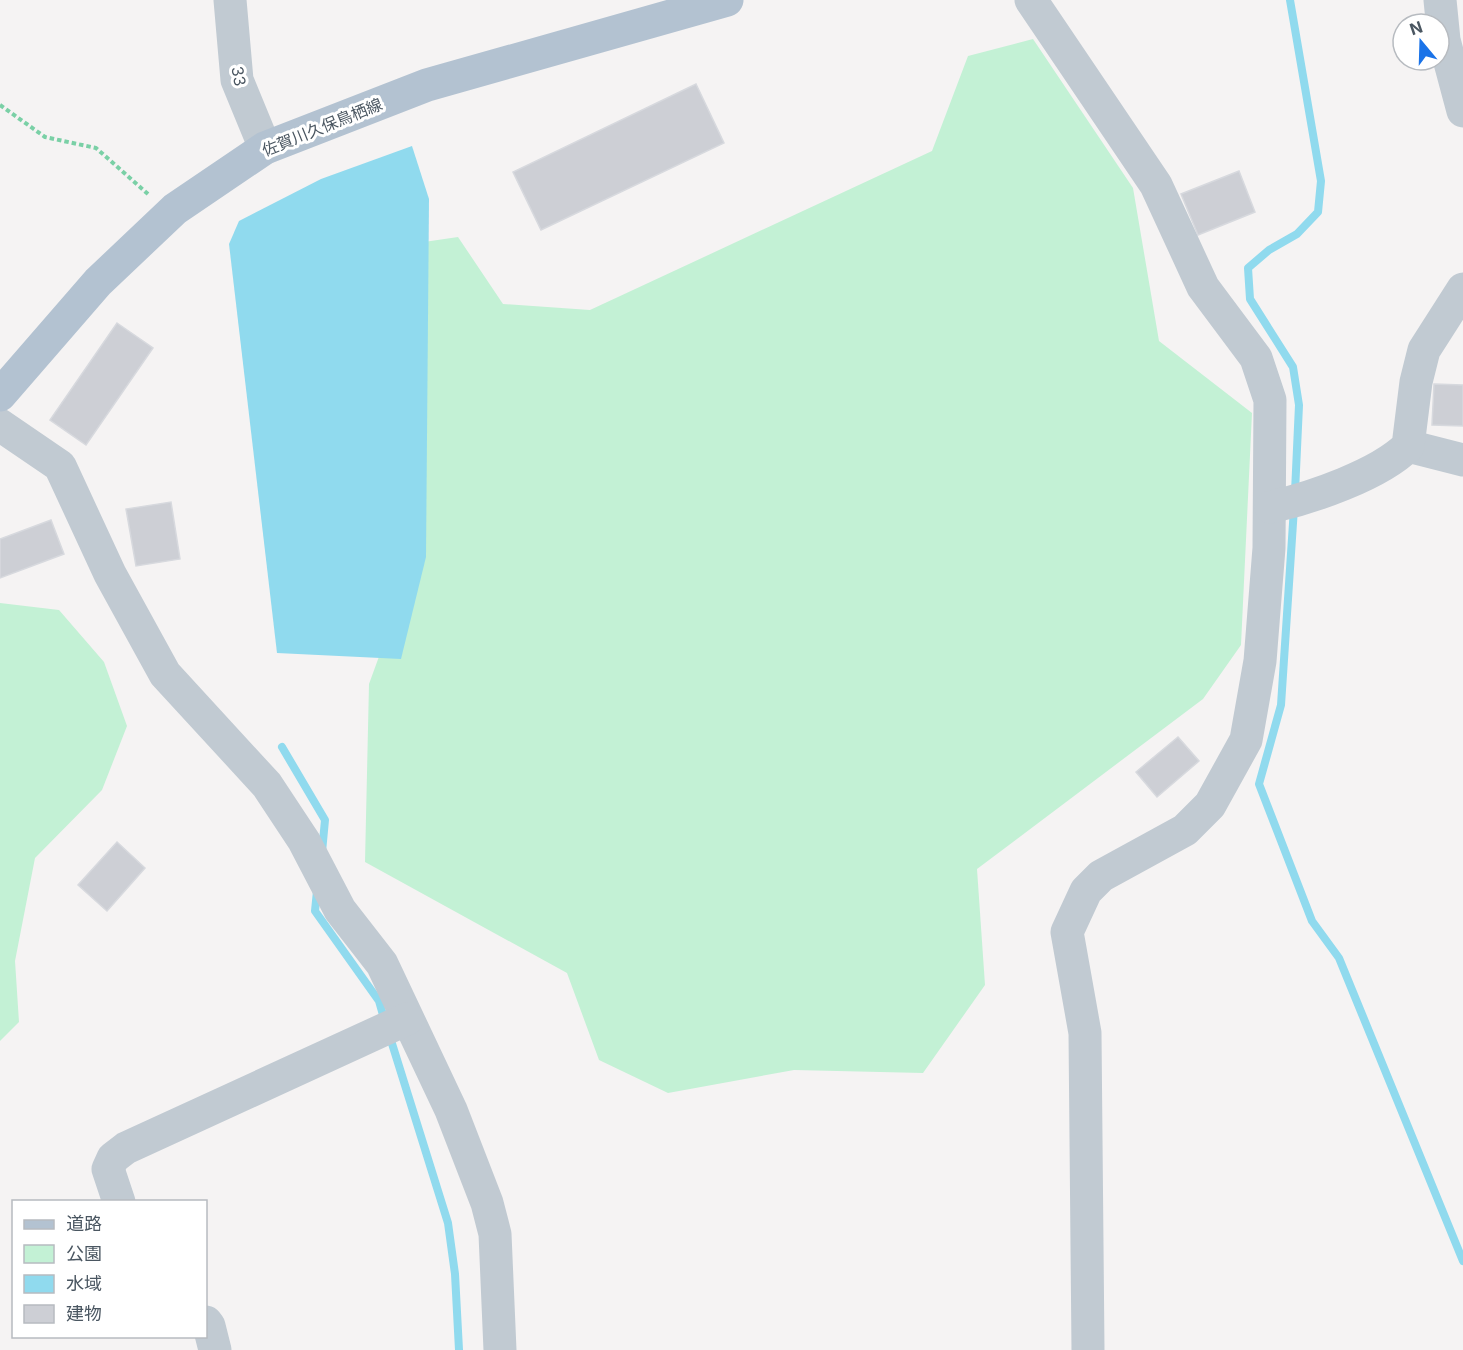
<svg xmlns="http://www.w3.org/2000/svg" width="1463" height="1350" viewBox="0 0 1463 1350" font-family="Inter,'Noto Sans JP',sans-serif">
  <rect width="100%" height="100%" fill="#f5f3f3"/>
  <!-- green -->
  <g fill="#c3f1d5">
    <path d="M1033,39l100,149 26,153 93,72 -11,232 -38,54 -226,170 8,116 -62,88 -129,-3 -126,23 -69,-33 -32,-87 -202,-111 4,-178 43,-118 12,-324 34,-5 45,67 87,6 342,-159 36,-95z"/>
    <path d="M0,603l59,7 45,52 23,64 -25,64 -67,68 -20,103 4,61 -19,19z"/>
  </g>
  <!-- water -->
  <path fill="#90daee" d="M412,146l17,53 -3,358 -25,102 -124,-6 -48,-409 10,-23 82,-42z"/>
  <g fill="none" stroke-linecap="round" stroke-linejoin="round">
    <!-- stream -->
    <g stroke="#90daee" stroke-width="8">
      <path d="M1290,0l31,181 -3,31 -21,22 -28,16 -21,18 2,31 43,68 6,38 -4,87"/>
      <path d="M1294,508l-13,197 -22,79 53,137 27,37 124,303"/>
      <path d="M282,747l43,73 -3,32"/>
      <path d="M317,891l-2,20 64,90 6,21"/>
      <path d="M389,1034l59,189 7,51 4,76"/>
    </g>
  </g>
  <!-- building -->
  <g fill="#cdcfd5" stroke="#d7d9de" stroke-width="1.5">
    <path d="M696,84l28,59 -183,87 -28,-58z"/>
    <path d="M1239,171l16,41 -57,23 -17,-41z"/>
    <path d="M117,323l36,25 -67,97 -36,-25z"/>
    <path d="M1434,384l29,1v41l-31,-1z"/>
    <path d="M171,502l9,57 -44,7 -10,-57z"/>
    <path d="M51,520l13,34 -64,24v-39z"/>
    <path d="M1178,737l21,24 -42,36 -21,-25z"/>
    <path d="M117,842l28,26 -38,43 -29,-26z"/>
  </g>
  <g fill="none" stroke-linecap="round" stroke-linejoin="round">
    <!-- path -->
    <path stroke="#7ad0a6" stroke-width="4" stroke-dasharray="4.5 3" stroke-linecap="butt" d="M0,105l45,32 51,11 52,46"/>
    <!-- minor -->
    <g stroke="#c1cad2" stroke-width="33">
      <path d="M230,0l7,80 28,68"/>
      <path d="M1031,0l125,185 47,102 53,71 14,42 -1,148 -9,113 -14,79 -36,65 -25,25 -84,46 -15,15 -19,41 18,101 3,317"/>
      <path d="M1440,0l4,40 19,71"/>
      <path d="M0,425l60,41 50,108 55,100 102,111 37,56 36,69 42,54 69,146 36,93 8,31 5,116"/>
      <path d="M1408,446l55,14"/>
      <path d="M1271,507c40,-9 108,-32 137,-61l8,-64 8,-32 39,-61"/>
      <path d="M119,1202l-11,-33 5,-11 13,-10 281,-129"/>
      <path d="M206,1322l3,4 6,24"/>
    </g>
    <!-- major -->
    <path stroke="#b3c2d1" stroke-width="33" d="M0,395l98,-113 77,-73 90,-61 162,-63 300,-85"/>
  </g>
  <g text-anchor="middle" dominant-baseline="central" stroke-width="6" stroke-linejoin="round" paint-order="stroke">
    <!-- street labels -->
    <g font-size="16" fill="#4a5661" stroke="#fff">
      <text transform="translate(239 76) rotate(79)">33</text>
      <text transform="translate(322 127) rotate(-22)">佐賀川久保鳥栖線</text>
    </g>
  </g>
  <!-- legend -->
  <rect x="12" y="1200" width="195" height="138" fill="#ffffff" stroke="#b7bbc0" stroke-width="1.5"/>
  <rect x="24" y="1220" width="30" height="9" fill="#b3c2d1" stroke="#b7bbc0" stroke-width="1.5"/>
  <text x="66" y="1230" font-size="18" fill="#4a5661">道路</text>
  <rect x="24" y="1245" width="30" height="18" fill="#c3f1d5" stroke="#b7bbc0" stroke-width="1.5"/>
  <text x="66" y="1260" font-size="18" fill="#4a5661">公園</text>
  <rect x="24" y="1275" width="30" height="18" fill="#90daee" stroke="#b7bbc0" stroke-width="1.5"/>
  <text x="66" y="1290" font-size="18" fill="#4a5661">水域</text>
  <rect x="24" y="1305" width="30" height="18" fill="#cdcfd5" stroke="#b7bbc0" stroke-width="1.5"/>
  <text x="66" y="1320" font-size="18" fill="#4a5661">建物</text>
  <!-- north arrow -->
  <g transform="translate(1421 42) rotate(341)"><circle r="28" fill="#ffffff" stroke="#b7bbc0" stroke-width="1.5"/>
  <path d="M0-4.5L10 22L0 15L-10 22Z" fill="#1a73e8"/>
  <text y="-9" font-size="16" font-weight="bold" text-anchor="middle" fill="#4a5661">N</text>
  </g>
</svg>
